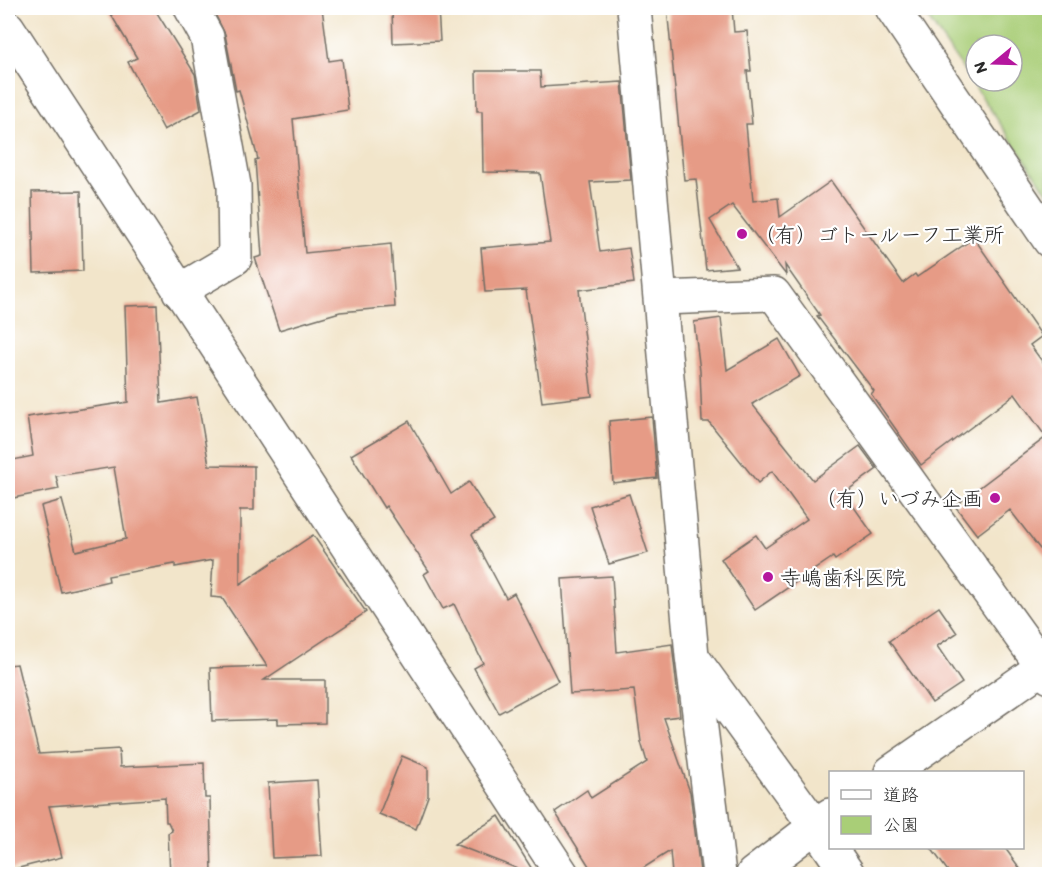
<svg xmlns="http://www.w3.org/2000/svg" width="1057" height="882" viewBox="0 0 1057 882" font-family="Itim,'Klee One',sans-serif">
  <rect width="100%" height="100%" fill="#fff"/>
  <filter id="ink" filterUnits="userSpaceOnUse"><feTurbulence type="fractalNoise" baseFrequency=".0167" numOctaves="2"/><feDisplacementMap in="SourceGraphic" scale="12" xChannelSelector="R" yChannelSelector="G"/><feConvolveMatrix kernelMatrix="1 2 1 2 8 2 1 2 1" color-interpolation-filters="sRGB"/></filter>
  <filter id="wash" filterUnits="userSpaceOnUse"><feTurbulence type="fractalNoise" baseFrequency=".008" numOctaves="4" result="noise"/><feDisplacementMap in="SourceGraphic" scale="24" xChannelSelector="R" yChannelSelector="G"/><feGaussianBlur stdDeviation="1.35" result="paint"/><feColorMatrix in="noise" values="0 0 0 0 0 0 0 0 0 0 0 0 0 0 0 0 0 1.4 0 .05"/><feComposite in="paint" operator="in"/></filter>
  <g filter="url(#wash)">
    <rect width="100%" height="100%" fill="#f2e5ca"/>
    <!-- green -->
    <path fill="#a9ce77" stroke="#6a7c51" stroke-width="1.5" fill-rule="evenodd" d="M921,8h128v187zM976,45h36v36h-36z"/>
    <g id="blocks">
      <!-- building -->
      <g fill="#e69b86">
        <path d="M107,8h47l41,66 6,36 -37,20 -36,-68 9,-4z"/>
        <path d="M212,8h110l7,53 13,-2 6,51 -55,9 12,134 86,-9 4,63 -55,5 -61,18 -24,-72 7,-2 -7,-96 3,-1 -19,-69 -3,1 -11,-57z"/>
        <path d="M392,8h46l2,33 -47,2z"/>
        <path d="M667,8h65l2,24 13,-1 4,40h-4l5,53h-6l7,77 25,-3 2,19 51,-36 72,102 12,-9 2,3 57,-39 68,98 -12,9 20,27v190l-40,-52 -33,25 -22,-29 91,-69 -31,-43 -94,71 -50,-71 3,-3 -57,-75 3,-1 -35,-50 1,10 -54,-70 -22,15 27,47 -31,3 -10,-91 -12,1z"/>
        <path d="M476,71h64l1,16 81,-5 9,98 -41,2 10,70 29,-4 5,35 -55,7 13,106 -50,6 -16,-112 -41,2 -4,-44 69,-6 -10,-69 -57,-1 -1,-61h-5z"/>
        <path d="M81,191l2,80 -49,2 -2,-81z"/>
        <path d="M157,305l4,98 36,-6 12,68 45,1v44h-14v74l73,-49 53,77 -102,68h61v43l-47,1v-5l-66,2 -2,-53 57,-2 -45,-68 -11,-1 2,-37 -38,7v-3l-67,12 1,5 -48,11 -20,-86 21,-6 14,51 50,-12 -12,-72 -58,9 3,13 -51,10v-38l25,-5 -6,-39 101,-15 -3,-96z"/>
        <path d="M721,318l6,52 52,-31 21,37 -48,28 61,76 47,-34 17,23 -33,24 29,41 -38,26 -2,-3 -78,53 -34,-51 35,-24 9,13 42,-29 -35,-48 -14,12 -49,-61h-7l-2,-51 -6,-49z"/>
        <path d="M652,417l5,61 -44,5 -4,-62z"/>
        <path d="M409,421l42,73 18,-12 25,39 -22,13 34,64 8,-5 44,88 -59,32 -25,-45 9,-5 -29,-59 -11,5 -19,-35 5,-3 -43,-65 -2,2 -33,-53z"/>
        <path d="M629,494l19,59 -39,11 -19,-58z"/>
        <path d="M612,576l5,76 55,-8 8,72 -16,2 26,74 10,80 -28,2 -2,-23 -36,23h-40l-39,-62 32,-22 4,8 56,-36 -6,-20 -7,-52 -64,4 -8,-115z"/>
        <path d="M939,607l18,26 -20,13 25,37 -30,20 -43,-62z"/>
        <path d="M17,664l22,90 80,-5 1,18 84,-4 1,35h5l2,76h-42l-2,-41 4,-2 -4,-9h-2l-1,-24 -116,8 13,51 -51,13 -3,-13v-192z"/>
        <path d="M402,756l26,11v29l-12,33 -37,-15z"/>
        <path d="M317,780l5,76 -50,2 -4,-75z"/>
        <path d="M499,816l36,58h-4l-77,-30z"/>
        <path d="M931,848h74l19,26h-74z"/>
      </g>
    </g>
  </g>
  <g filter="url(#ink)">
    <use href="#blocks" fill-opacity="0" stroke="#716c63" stroke-width="1.5"/>
    <g fill="none" stroke-linecap="round" stroke-linejoin="round">
      <!-- minor casing -->
      <g stroke="#716c63" stroke-width="36">
        <g id="minor">
          <path d="M634,8l58,648 27,218"/>
          <path d="M892,8l158,233"/>
          <path d="M8,28l554,846"/>
          <path d="M179,291l56,-33 -1,-73 -27,-148 -16,-29"/>
          <path d="M661,298l113,-4 276,383"/>
          <path d="M693,658l122,168 33,48"/>
          <path d="M891,772l159,-110"/>
          <path d="M753,874l77,-59"/>
        </g>
      </g>
      <!-- minor -->
      <use href="#minor" stroke="#fff" stroke-width="33"/>
    </g>
  </g>
  <!-- markers -->
  <g fill="#b5179e" stroke="#fff" stroke-width="2">
    <circle cx="742" cy="234" r="6"/>
    <circle cx="995" cy="498" r="6"/>
    <circle cx="768" cy="577" r="6"/>
  </g>
  <g text-anchor="middle" dominant-baseline="central" stroke-width="4.5" stroke-linejoin="round" paint-order="stroke">
    <!-- poi labels -->
    <g font-size="21" fill="#2b2b2b" stroke="#fff" text-anchor="start">
      <text x="754" y="234">（有）ゴトールーフ工業所</text>
      <text x="983" y="498" text-anchor="end">（有）いづみ企画</text>
      <text x="780" y="577">寺嶋歯科医院</text>
    </g>
  </g>
  <!-- margin -->
  <rect width="1057" height="882" fill="none" stroke="#fff" stroke-width="30"/>
  <!-- legend -->
  <rect x="829" y="771" width="195" height="78" fill="#ffffff" stroke="#aaaaaa" stroke-width="1.5"/>
  <rect x="841" y="790" width="30" height="9" fill="#ffffff" stroke="#aaaaaa" stroke-width="1.5"/>
  <text x="883" y="801" font-size="18" fill="#2b2b2b">道路</text>
  <rect x="841" y="816" width="30" height="18" fill="#a9ce77" stroke="#aaaaaa" stroke-width="1.5"/>
  <text x="883" y="831" font-size="18" fill="#2b2b2b">公園</text>
  <!-- north arrow -->
  <g transform="translate(994 63) rotate(251)"><circle r="28" fill="#ffffff" stroke="#aaaaaa" stroke-width="1.5"/>
  <path d="M0-4.5L10 22L0 15L-10 22Z" fill="#b5179e"/>
  <text y="-9" font-size="16" font-weight="bold" text-anchor="middle" fill="#2b2b2b">N</text>
  </g>
</svg>
